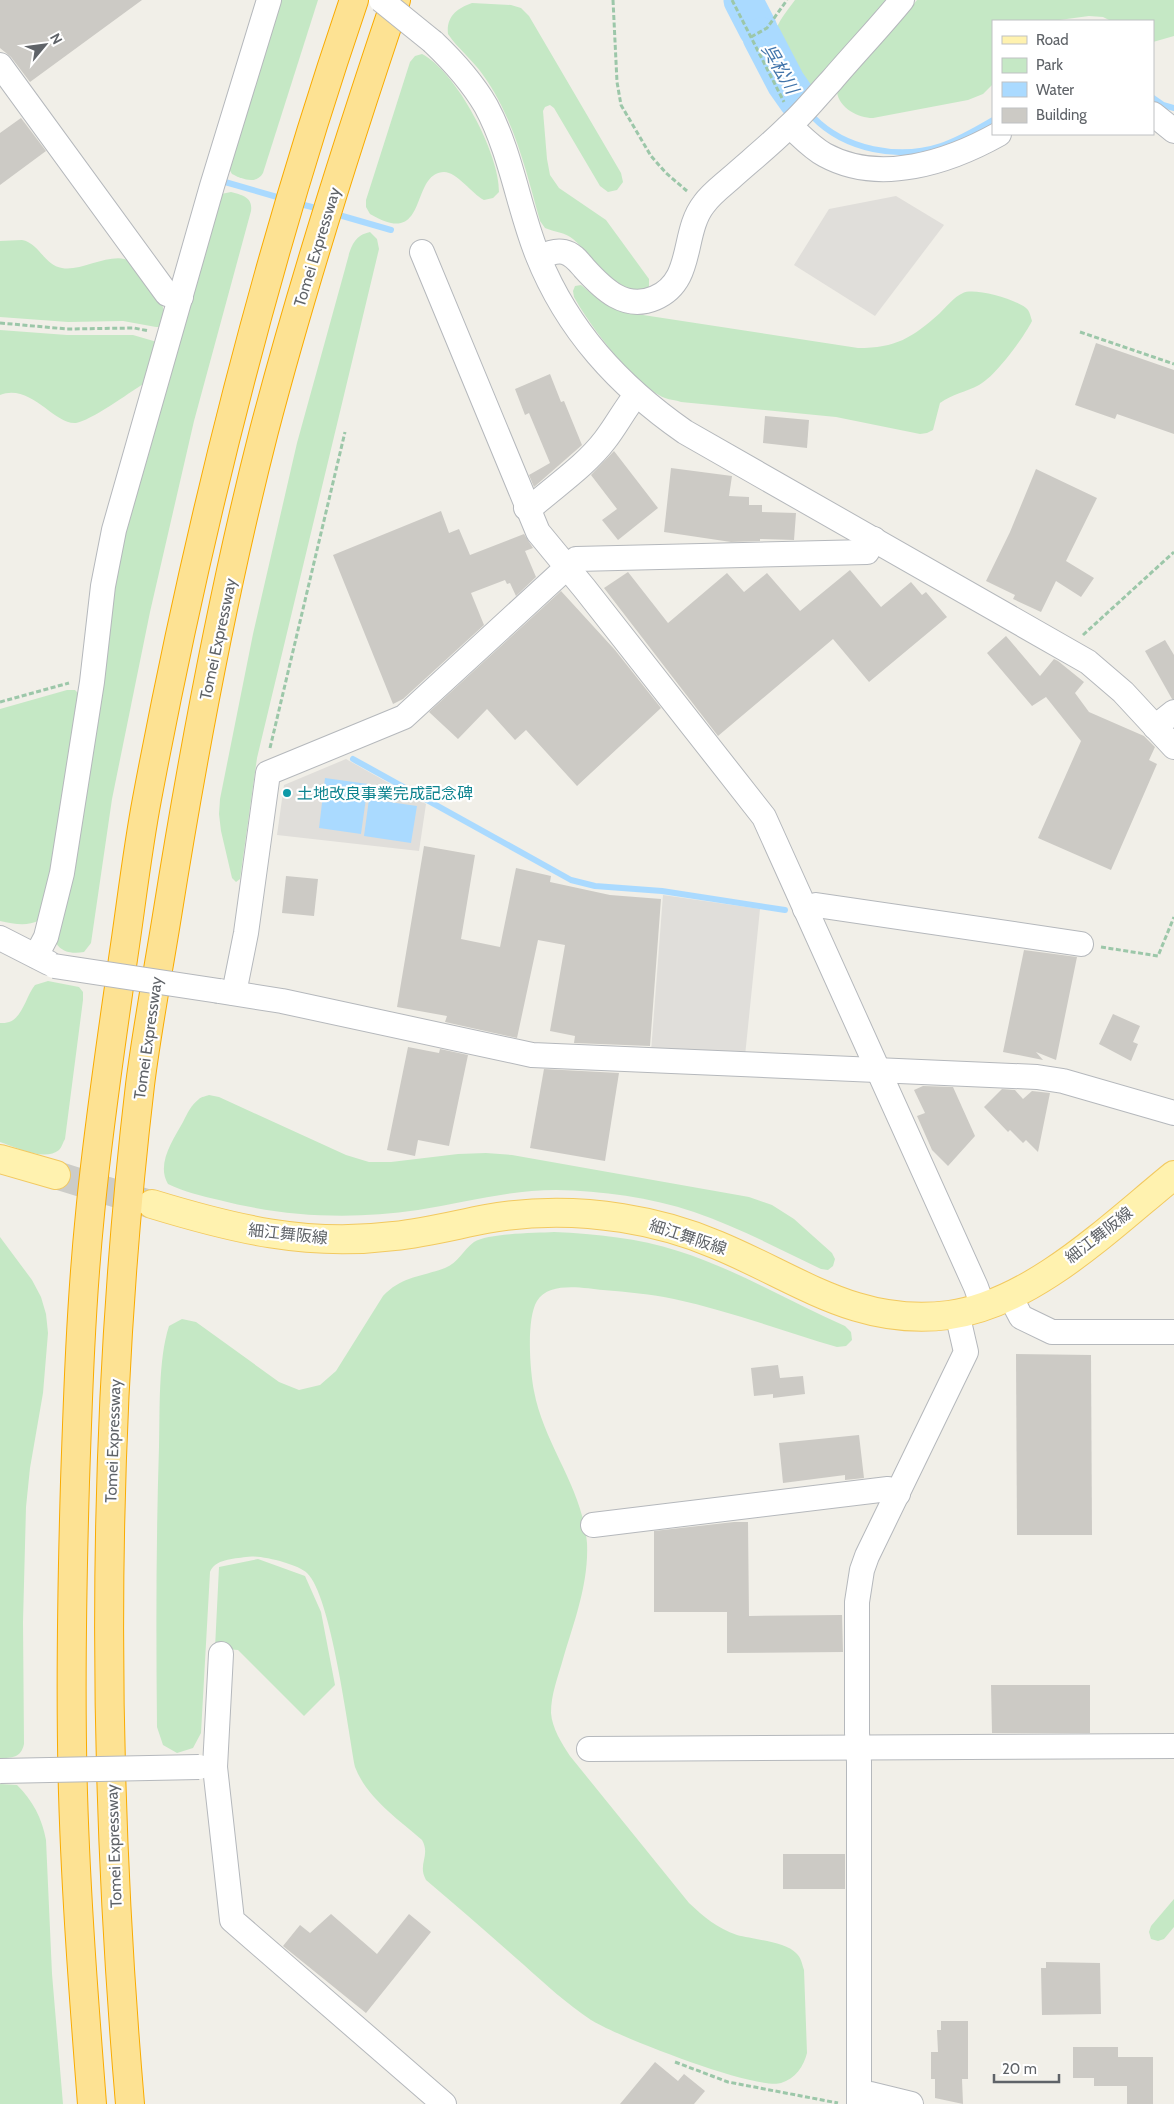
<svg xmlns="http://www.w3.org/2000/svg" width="1174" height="2104" viewBox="0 0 1174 2104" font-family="Cabin,'Noto Sans JP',sans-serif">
  <rect width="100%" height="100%" fill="#f1efe8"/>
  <!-- industrial -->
  <g fill="#e0deda">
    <path d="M896,196l48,29 -69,91 -81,-51 35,-56z"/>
    <path d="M346,759l80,45 -7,47 -142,-16 7,-50z"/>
    <path d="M663,895l97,14 -15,147 -94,-4z"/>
  </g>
  <!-- green -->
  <g fill="#c5e8c5">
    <path d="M280,0h38l-55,173c-7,12 -21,6 -31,1l-3,-5z"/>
    <path d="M795,0h93l-76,84c-5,3 -9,6 -14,2 -9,-7 -24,-41 -23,-52 2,-12 13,-24 20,-34z"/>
    <path d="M917,0h257v36l-21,6v-21h-42l-8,-4 -14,-1 -37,5h-59v63l-10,10 -15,6 -95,18c-15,0 -34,-10 -36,-26z"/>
    <path d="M472,3l39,2 10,3 8,8 92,157 2,9 -6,8 -9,2 -8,-6 -46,-78 -4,-3 -5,2 -2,4 4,48 3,16 9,13 47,32 43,59v8c-31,17 -56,-32 -76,-48 -8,-7 -19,-7 -28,-11l-5,-7c-14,-50 -26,-103 -57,-146 -10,-15 -25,-26 -35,-41 -2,-17 9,-26 24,-31z"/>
    <path d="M422,54c34,17 78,100 77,138l-6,6 -9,2c-12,-6 -27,-28 -40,-28 -35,1 -14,78 -74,42l-4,-7v-7l44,-138 5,-6z"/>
    <path d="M231,192c11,3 22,5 20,19l-57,210 -44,191 -38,187 -21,144 -7,9c-10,2 -22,1 -28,-9l62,-383 103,-366z"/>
    <path d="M370,232l7,7 2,10 -122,509 -17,121 -4,3 -4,-4 -11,-47 -2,-17 1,-15 33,-165 44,-191 48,-174c5,-17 6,-33 25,-37z"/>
    <path d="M22,240c17,3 23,26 40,28 19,4 50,-17 68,-7 6,3 11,12 15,17 11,14 18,24 21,41l-5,8h-5l-33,-6 -55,1 -68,-5v-76z"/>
    <path d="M581,285l21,17 13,7 15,4 228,35c38,0 54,-10 82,-35 7,-7 14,-16 23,-20 11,-6 57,7 65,17 2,3 3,8 4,11 -8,16 -37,56 -53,64 -13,7 -27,9 -39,18l-7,27 -6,3 -7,1 -84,-17 -155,-15c-5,-2 -11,-2 -16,-4 -31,-13 -75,-72 -91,-101l-1,-6 2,-5z"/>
    <path d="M0,330l67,5h66l24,7 -8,35 -6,7c-14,9 -53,37 -67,39 -22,2 -45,-40 -76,-28z"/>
    <path d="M67,690h8l6,6 -25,175 -16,49c-14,7 -25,4 -40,1v-212z"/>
    <path d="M48,981l31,6 4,5v8l-18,139c-2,3 -3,8 -6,11 -14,12 -44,-3 -59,-8v-119c22,2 24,-24 35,-38z"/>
    <path d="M209,1095l10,2 127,58 23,7h22l67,-8 28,-1 26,2 237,42 23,8 22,14 38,34 3,6 -2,7 -5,4 -7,-1c-42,-20 -83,-42 -127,-57 -44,-15 -92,-21 -138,-22 -48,0 -92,13 -138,20 -68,10 -133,7 -199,-10 -17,-4 -35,-8 -51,-16 -12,-20 5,-44 15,-62 4,-8 8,-17 16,-23 2,-2 7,-3 10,-4z"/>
    <path d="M554,1232c43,2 84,6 124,19 58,18 112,51 167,75l6,6 1,8 -6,6 -9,1c-54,-16 -108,-36 -163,-48 -23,-5 -47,-7 -71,-9 -19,-2 -54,-9 -66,11 -11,18 -7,70 -3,90 10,54 49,97 53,152 2,40 -13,79 -24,116 -5,18 -12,35 -12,54 1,15 11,31 19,43l119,147c15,14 28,25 48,32 15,4 49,7 59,18 5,4 6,11 8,17l3,83c-3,13 -12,26 -26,30 -24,8 -165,-47 -190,-63 -24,-16 -46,-36 -67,-55 -33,-29 -65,-57 -98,-85 -9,-16 5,-24 -4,-40 -24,-21 -55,-42 -67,-73 -7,-37 -24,-172 -48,-194 -9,-9 -49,-19 -61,-16 -13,2 -31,2 -36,15l-9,161 -8,15 -16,5 -14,-8 -6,-18c-1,-94 -1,-187 2,-280 1,-37 -1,-87 10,-121l13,-7 14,3 83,60 20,8 21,-5 16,-14 47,-75c19,-20 38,-19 62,-28 13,-5 18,-18 29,-26 14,-9 62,-9 80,-10z"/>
    <path d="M0,1237l32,43 9,17 5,17 2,19 -5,60 -13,75 -4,39 -3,115 1,122c-3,14 -12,14 -24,14z"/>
    <path d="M258,1559l47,17 16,36 14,73 -31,31 -66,-66 -23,-2 4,-81z"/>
    <path d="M0,1784l17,1c16,16 25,33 29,55l6,134 11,130h-63z"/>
    <path d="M1174,1899v28l-10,12 -6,2 -7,-2 -2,-7 2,-6z"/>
  </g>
  <!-- water -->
  <g fill="#aadaff">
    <path d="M325,778l43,6 -7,50 -42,-6z"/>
    <path d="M369,799l48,7 -6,37 -47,-7z"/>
  </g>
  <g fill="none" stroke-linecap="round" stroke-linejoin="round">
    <!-- stream -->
    <g stroke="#aadaff" stroke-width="6">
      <path d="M1153,98l10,7 11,3"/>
      <path d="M813,117c32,33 86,43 128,29 18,-6 35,-16 52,-26"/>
      <path d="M225,182l59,17"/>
      <path d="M296,203l24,6"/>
      <path d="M332,213l59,17"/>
      <path d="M353,759l218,121 24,6 67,5 123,19"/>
    </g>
    <!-- river -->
    <g stroke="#aadaff" stroke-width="39">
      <path d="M743,0l15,29"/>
      <path d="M762,37l24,46 12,17"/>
    </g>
  </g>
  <!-- building -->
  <g fill="#cccac5">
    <path d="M0,0h142l-112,82 -19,-25 -11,-9z"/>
    <path d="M21,118l25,33 -46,34v-52z"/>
    <path d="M1096,343l78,27v64l-57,-20 -2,5 -40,-14z"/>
    <path d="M550,374l11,28 3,-1 18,44 -48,42 -5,-12 21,-12 -21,-50 -4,2 -10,-26z"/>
    <path d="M765,416l44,4 -2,28 -44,-5z"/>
    <path d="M614,451l44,57 -40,32 -16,-20 15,-11 -26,-34z"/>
    <path d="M671,468l61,8 -3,20 20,1v8h13v7l34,1 -2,27 -34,-1v2l-29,1 -67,-10z"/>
    <path d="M1036,469l61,29 -31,63 28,17 -13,19 -25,-16 -15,31 -28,-13 2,-4 -29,-14 24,-49z"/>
    <path d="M441,511l8,22 10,-4 11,26 54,-21 9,14 -8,3 11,26 -20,19 -6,-13 -3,1 -2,-4 -34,13 13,32 -81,74 -10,5 -60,-149z"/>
    <path d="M850,570l31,37 30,-25 11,13 4,-3 21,25 -78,65 -36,-43 -115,97 -114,-148 24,-16 40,51 59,-50 17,19 23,-19 33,38z"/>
    <path d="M561,591l54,59 46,58 -84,78 -51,-56 -11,10 -28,-31 -29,30 -29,-27z"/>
    <path d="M1006,636l34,40 14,-17 4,2 26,21 -9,11 14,19 55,24 11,11 -6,13 8,4 -46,106 -73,-32 43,-97 -35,-44 -14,9 -45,-53z"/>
    <path d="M1165,640l9,15v44h-2l-27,-48z"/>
    <path d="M424,846l51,9 -14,84 39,8 16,-79 35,8 -1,6 60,13 51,4 -11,147 -76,-3 1,-7 -25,-5 15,-86 -27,-5 -21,98 -72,-16 2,-6 -50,-9z"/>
    <path d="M286,876l32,3 -4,37 -32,-3z"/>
    <path d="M1024,950l53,7 -21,103 -20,-8 7,8 -40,-8z"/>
    <path d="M1113,1014l27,12 -7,16 5,2 -7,17 -32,-17z"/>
    <path d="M408,1047l31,6 1,-4 28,6 -19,91 -31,-6 -3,16 -28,-6z"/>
    <path d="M544,1069l75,4 -14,88 -75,-13z"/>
    <path d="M923,1086l30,1 22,49 -27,30 -16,-16 -15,-34 8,-3 -11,-23z"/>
    <path d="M1002,1089l13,1 8,9 9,-8 18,2 -12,59 -12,-12 -3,3 -13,-13 -2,2 -24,-25z"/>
    <path d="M1016,1354l75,1 1,180h-75z"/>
    <path d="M778,1365l2,13 23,-2 2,18 -32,4v-4l-19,2 -3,-28z"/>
    <path d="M859,1435l5,43 -19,2v-5l-62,8 -4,-40z"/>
    <path d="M734,1522h14l1,94 93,-1 1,37 -116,1v-41h-73v-81z"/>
    <path d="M991,1685h99v48h-98z"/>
    <rect x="783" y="1854" width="62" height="35"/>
    <path d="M331,1914l46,40 32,-40 22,18 -65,81 -83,-67 17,-21 10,8z"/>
    <path d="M1046,1962l54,1 1,51 -59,1 -1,-47h5z"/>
    <path d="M941,2021h27v58h-6l1,25 -28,-6v-19h-4v-27h7l-1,-22h4z"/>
    <path d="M1073,2047h45v10h35v47h-26v-18h-33v-8h-21z"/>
    <path d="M655,2062l23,19 6,-7 21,17 -11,13h-74z"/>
  </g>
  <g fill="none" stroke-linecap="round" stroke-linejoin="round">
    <!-- major-tunnel -->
    <path stroke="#ccccc8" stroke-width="28" stroke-dasharray="28 14" stroke-linecap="butt" d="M56,1175l94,29"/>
    <!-- minor casing -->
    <g stroke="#b5b8bc" stroke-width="26">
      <g id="minor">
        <path d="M433,42c20,19 39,40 53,64 25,46 32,100 51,148 30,76 82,132 148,178l403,230 35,30 51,55"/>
        <path d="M0,65l167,229 14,3"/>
        <path d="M1153,114l21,17"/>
        <path d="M790,126c11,10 22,22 35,29 55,30 124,7 174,-21"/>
        <path d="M422,252l116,280 47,57 179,228 212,470 7,20"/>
        <path d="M539,258c8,-4 16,-8 25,-6 9,2 14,9 20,16 19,21 41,43 71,30 40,-17 26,-65 49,-94 7,-10 18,-18 27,-26 19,-17 39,-33 57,-51 16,-14 29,-31 44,-47 23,-27 48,-53 70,-80"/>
        <path d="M526,508l9,-4c23,-20 51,-39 70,-64 11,-14 19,-30 31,-45"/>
        <path d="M1155,727l19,-15"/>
        <path d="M805,909l11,-4 265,39"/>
        <path d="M0,938l49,25"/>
        <path d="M36,956l10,-19 16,-64 30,-191 11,-96 11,-56 98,-344 57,-186"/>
        <path d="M219,991l63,10 250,54 505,22 26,4 111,32"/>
        <path d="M234,993l12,-60 22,-160 136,-56 172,-158 291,-7 7,-13"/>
        <path d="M1010,1296l11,21 31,15h122"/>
        <path d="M593,1525l295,-36 10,5"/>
        <path d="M221,1654l-6,113 17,153 212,184"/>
        <path d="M589,1749l585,-3"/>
        <path d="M859,2095l11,-1 41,10"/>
        <path d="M859,2104v-342l-2,-29v-131l5,-32 5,-14 99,-204 -9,-39"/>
      </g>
    </g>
    <!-- major casing -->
    <g stroke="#f2c960" stroke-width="30">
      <g id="major">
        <path d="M0,1159l56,16"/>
        <path d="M152,1204c82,25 155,43 242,32 31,-3 61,-11 92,-17 44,-8 92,-8 136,-1 32,5 65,14 95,27 80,33 140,82 232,70 83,-11 161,-88 225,-140"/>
      </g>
    </g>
    <!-- highway casing -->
    <g stroke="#f9ab00" stroke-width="30">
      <g id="highway">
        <path d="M92,2104c-8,-103 -16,-207 -19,-311 -3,-103 -1,-207 2,-311 3,-89 6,-179 15,-268 8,-85 21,-170 33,-255 8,-53 14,-107 24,-160 51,-271 118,-538 207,-799"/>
        <path d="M130,2104c-29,-339 -30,-680 10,-1019 7,-56 18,-113 27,-169 26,-163 56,-325 97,-485 38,-145 84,-289 132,-431"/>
      </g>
    </g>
    <!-- path -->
    <g stroke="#9cc7a9" stroke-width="3" stroke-dasharray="5 2.5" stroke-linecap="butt">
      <path d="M613,0l4,82 4,23 30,51 15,17 21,18"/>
      <path d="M732,0l52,102"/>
      <path d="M751,37l16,-9 20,-28"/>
      <path d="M0,323l67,6 67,-1 15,3"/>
      <path d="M1080,332l94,32"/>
      <path d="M1083,635l91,-83"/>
      <path d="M0,702l69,-19"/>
      <path d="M270,748l75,-316"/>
      <path d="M1101,947l57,9 16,-39"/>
      <path d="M675,2062l53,20 110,21"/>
    </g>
    <!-- minor -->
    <use href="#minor" stroke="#fff" stroke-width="24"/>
    <!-- major -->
    <use href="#major" stroke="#fff2af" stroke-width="28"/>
    <!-- highway -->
    <use href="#highway" stroke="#fde293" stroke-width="28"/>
    <!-- minor-bridge casing -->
    <g stroke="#b5b8bc" stroke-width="26" stroke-linecap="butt">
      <g id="minor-bridge">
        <path d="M381,0l52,42"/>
        <path d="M54,966l165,25"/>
        <path d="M0,1771l199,-4"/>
      </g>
    </g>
    <!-- minor-bridge -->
    <use href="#minor-bridge" stroke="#fff" stroke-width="24"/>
  </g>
  <!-- markers -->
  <circle fill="#0f9aa8" stroke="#fff" stroke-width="2" cx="287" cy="793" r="5"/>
  <g text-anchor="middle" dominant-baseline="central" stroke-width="4.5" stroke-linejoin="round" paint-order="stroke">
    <!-- street labels -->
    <g font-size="16" fill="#5f6368" stroke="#fff">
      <text transform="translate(317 247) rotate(-73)">Tomei Expressway</text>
      <text transform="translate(218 639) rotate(-78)">Tomei Expressway</text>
      <text transform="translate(148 1038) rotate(-82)">Tomei Expressway</text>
      <text transform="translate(288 1234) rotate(6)">細江舞阪線</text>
      <text transform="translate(1099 1235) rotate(-38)">細江舞阪線</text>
      <text transform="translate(688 1237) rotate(18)">細江舞阪線</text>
      <text transform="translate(113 1441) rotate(-88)">Tomei Expressway</text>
      <text transform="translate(114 1846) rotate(-92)">Tomei Expressway</text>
    </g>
    <!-- culture labels -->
    <g font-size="16" fill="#0d838f" stroke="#fff" text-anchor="start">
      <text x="297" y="793">土地改良事業完成記念碑</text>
    </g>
    <!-- water labels -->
    <g font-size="18" font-style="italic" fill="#4174aa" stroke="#fff">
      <text transform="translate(780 69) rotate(60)">呉松川</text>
    </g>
  </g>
  <!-- legend -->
  <rect x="992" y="20" width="162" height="115" fill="#ffffff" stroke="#bfc1c3"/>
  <rect x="1002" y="36" width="25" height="8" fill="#fff2af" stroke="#bfc1c3"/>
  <text x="1036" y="45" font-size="15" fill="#5f6368">Road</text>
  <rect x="1002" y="58" width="25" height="15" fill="#c5e8c5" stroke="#bfc1c3"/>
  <text x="1036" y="70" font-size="15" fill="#5f6368">Park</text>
  <rect x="1002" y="82" width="25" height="15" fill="#aadaff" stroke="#bfc1c3"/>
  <text x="1036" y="95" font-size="15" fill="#5f6368">Water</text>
  <rect x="1002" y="108" width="25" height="15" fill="#cccac5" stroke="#bfc1c3"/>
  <text x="1036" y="120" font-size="15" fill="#5f6368">Building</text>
  <!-- north arrow -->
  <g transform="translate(45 45) rotate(61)" stroke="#ffffff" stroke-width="4" paint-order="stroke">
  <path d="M0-4L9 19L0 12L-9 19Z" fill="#5f6368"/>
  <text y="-8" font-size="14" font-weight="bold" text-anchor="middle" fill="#5f6368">N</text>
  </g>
  <!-- scale -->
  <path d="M994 2074v8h65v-8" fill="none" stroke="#5f6368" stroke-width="2.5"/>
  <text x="1002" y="2074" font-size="15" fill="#5f6368" stroke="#ffffff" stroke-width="4" paint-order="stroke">20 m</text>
</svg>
